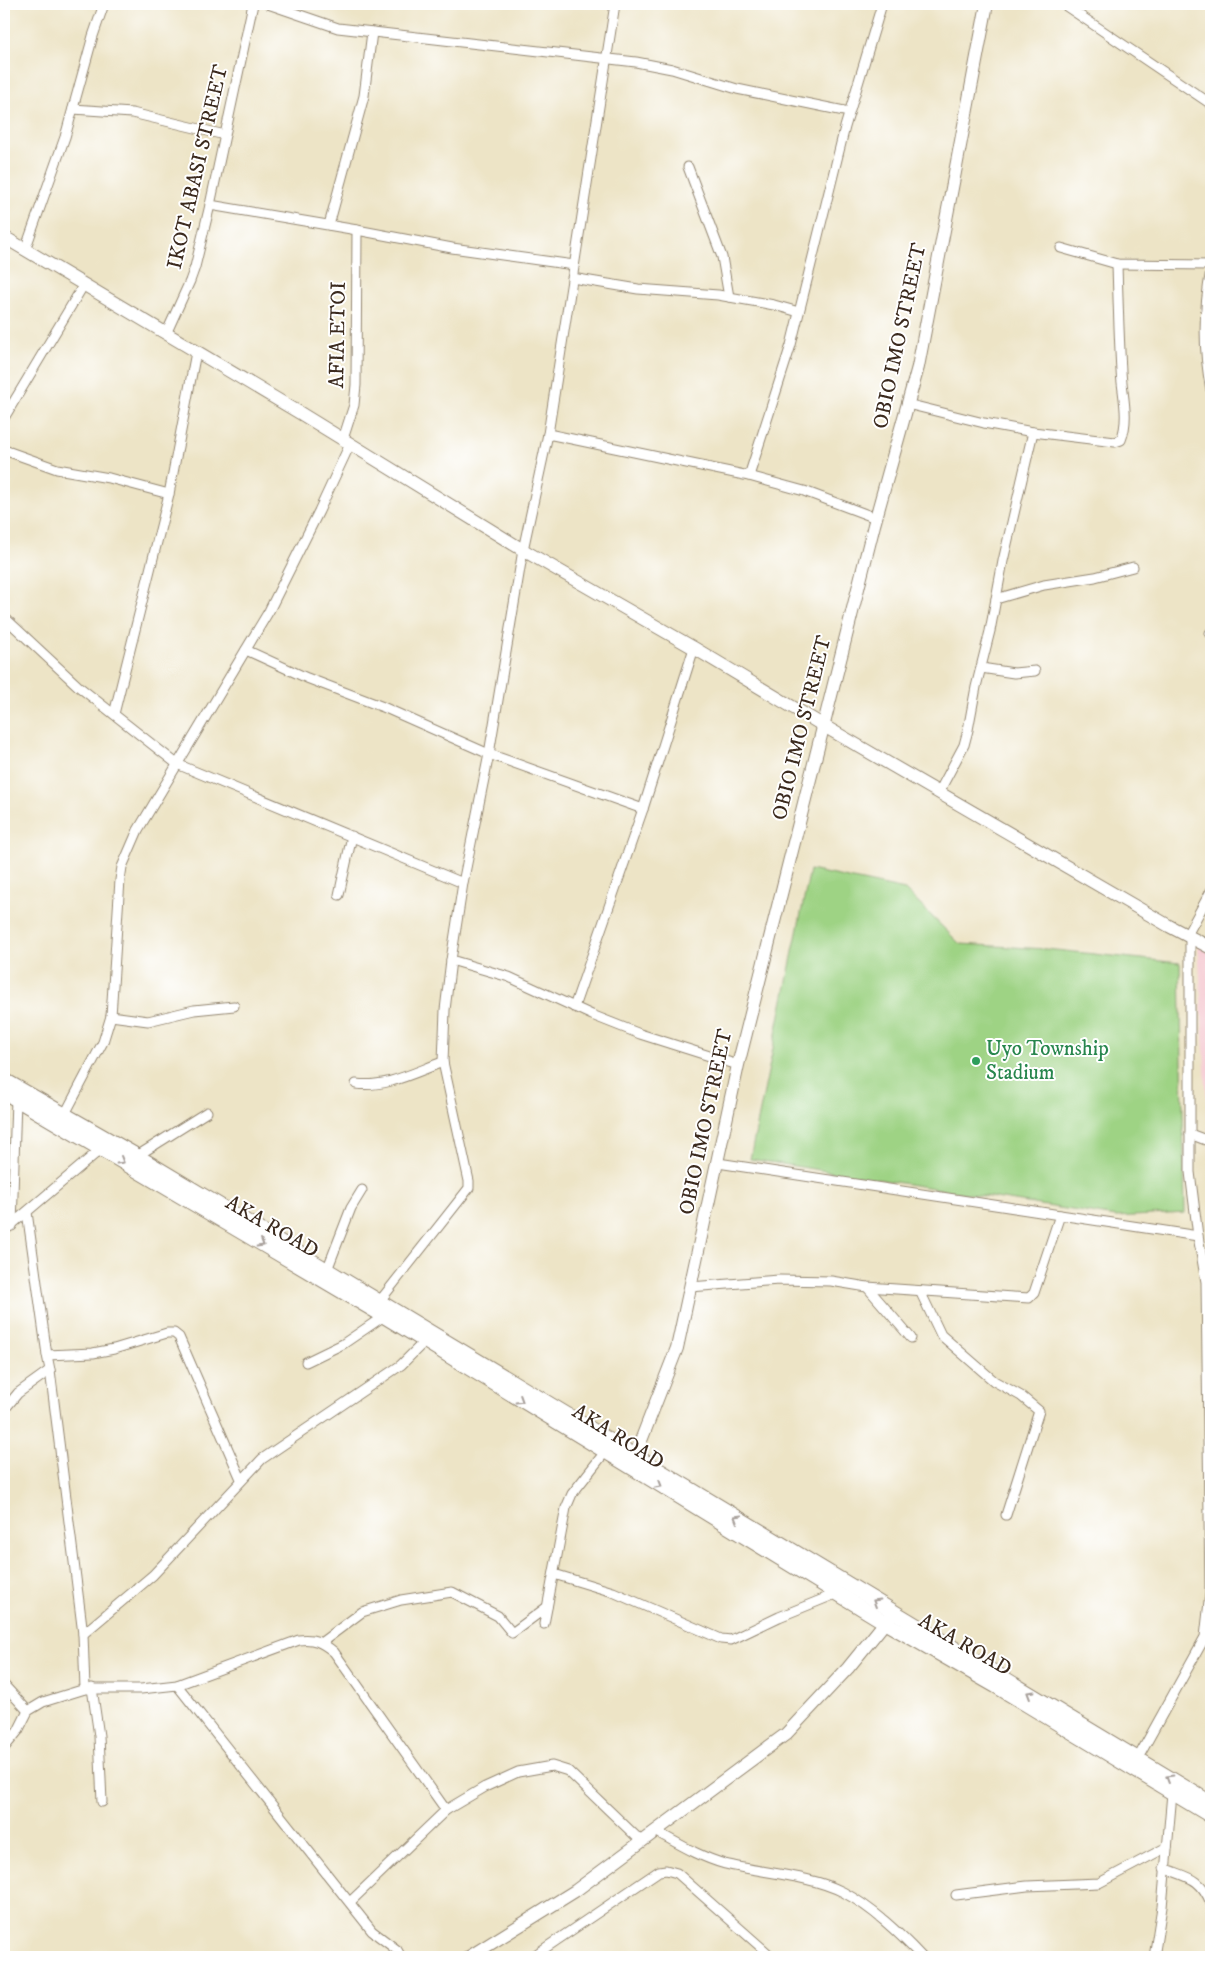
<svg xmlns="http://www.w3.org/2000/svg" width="1215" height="1961" viewBox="0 0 1215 1961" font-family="'IM FELL DW Pica',serif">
  <rect width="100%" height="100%" fill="#fff"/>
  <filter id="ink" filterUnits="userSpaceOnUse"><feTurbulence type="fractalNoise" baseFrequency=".02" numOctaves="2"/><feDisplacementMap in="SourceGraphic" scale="10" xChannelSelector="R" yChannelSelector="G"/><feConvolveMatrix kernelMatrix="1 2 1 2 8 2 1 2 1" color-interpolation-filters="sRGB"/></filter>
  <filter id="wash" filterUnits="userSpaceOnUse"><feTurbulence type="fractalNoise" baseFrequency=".0096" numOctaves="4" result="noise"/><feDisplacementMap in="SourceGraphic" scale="20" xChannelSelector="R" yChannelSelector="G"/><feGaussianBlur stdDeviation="1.12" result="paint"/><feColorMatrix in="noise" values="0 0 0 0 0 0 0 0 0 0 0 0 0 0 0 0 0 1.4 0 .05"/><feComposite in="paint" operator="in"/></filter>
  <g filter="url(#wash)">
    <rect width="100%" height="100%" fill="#ede4c6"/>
    <!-- built -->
    <path fill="#f6cfd6" d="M1198,943l13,7v230z"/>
    <!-- green -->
    <path fill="#9ed384" stroke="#6c7e51" d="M810,870l95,20 55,54 86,5 134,14 5,250 -69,4 -366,-58z"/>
  </g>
  <g filter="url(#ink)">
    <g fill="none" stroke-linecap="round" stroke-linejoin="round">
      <!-- street casing -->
      <g stroke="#948772" stroke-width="11">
        <g id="street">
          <path d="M268,4l70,24 298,34 36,7 65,20 112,23"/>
          <path d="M1063,4l148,100"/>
          <path d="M73,109l59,4 93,22"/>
          <path d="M688,167l34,90 7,40"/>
          <path d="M210,205l147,25 95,18 122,17"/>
          <path d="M329,225l35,-129 8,-64"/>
          <path d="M1061,248l56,16 94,1"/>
          <path d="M25,250l40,-113 28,-101 11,-32"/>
          <path d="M1211,270c-8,41 -8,80 0,120"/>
          <path d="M572,278l66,11 80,6 56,10 25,7"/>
          <path d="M166,334l24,-53 5,-14 15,-62 43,-201"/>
          <path d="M907,404l77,19 49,9 82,10 6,-2c9,-22 1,-46 0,-69 -2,-35 -3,-71 -4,-107"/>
          <path d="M4,418l79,-132"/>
          <path d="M548,434l201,42 55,15 72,27"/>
          <path d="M343,439l11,-34 2,-20 1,-155"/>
          <path d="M4,450l53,19 52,9 60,16"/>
          <path d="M749,476l42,-131 54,-218 37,-123"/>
          <path d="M996,599l48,-14 51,-8 38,-10"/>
          <path d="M4,617l74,69 99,78 286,119"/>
          <path d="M1210,633h1"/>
          <path d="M246,650l61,28 76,29 106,47 154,55"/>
          <path d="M981,668l33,5 21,-2"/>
          <path d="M114,714l55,-220 27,-142"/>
          <path d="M939,792l25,-47 4,-15 8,-43 14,-56 13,-70 30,-129"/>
          <path d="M339,895l13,-59"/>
          <path d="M451,960l58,17 83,38 48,19 98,31"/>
          <path d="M574,1007l69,-198 51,-161"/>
          <path d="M111,1016l37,5 46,-11 40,-4"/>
          <path d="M356,1084c30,4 59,-12 87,-22"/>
          <path d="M64,1116l39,-74 8,-26 9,-136 2,-13 16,-37 131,-219 50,-100 31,-67"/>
          <path d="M1190,1134l21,8"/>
          <path d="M137,1156l70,-44"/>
          <path d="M718,1163l480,73"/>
          <path d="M12,1226l4,-127"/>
          <path d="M4,1231l97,-82"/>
          <path d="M327,1270l24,-62 11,-18"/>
          <path d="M690,1287l89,-7 52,1 36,6 162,11 5,-5 26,-78"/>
          <path d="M867,1287l44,51"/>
          <path d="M920,1291l21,44 53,46 27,15 18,15 -33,104"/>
          <path d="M379,1302l90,-114v-7l-26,-119 2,-52 6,-50 12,-77 26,-129 34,-204 25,-116 67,-430"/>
          <path d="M47,1355l46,-2 21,-4 53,-16h7l5,4 62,142"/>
          <path d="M306,1362l37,-18 41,-28"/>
          <path d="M4,1410l14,-17 32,-23"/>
          <path d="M554,1574l59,18 108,47 10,1 48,-23 59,-24"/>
          <path d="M544,1624l22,-116 6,-14 33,-42"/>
          <path d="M83,1634l70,-59 109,-116 139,-94 24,-24"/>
          <path d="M322,1642l40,-30 39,-12 51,-8 46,24 14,17 35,-26"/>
          <path d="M4,1685l24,26"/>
          <path d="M177,1685l195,246 25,19 4,7"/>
          <path d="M92,1688l7,48 3,66"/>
          <path d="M85,1689h56l36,-4 122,-45c15,-2 23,2 35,12l112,158"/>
          <path d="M4,1748l14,-17 10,-20 15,-9 42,-13 -2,-55 -33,-264 -3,-15 -20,-143"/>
          <path d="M1138,1758l67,-121 5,-44 -4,-311 -8,-46 -8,-64v-236l-3,-1 24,-44"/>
          <path d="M657,1832c22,12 43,25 68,32 36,9 86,11 118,28 30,16 56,41 79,65"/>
          <path d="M1164,1868c25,10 36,9 47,35"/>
          <path d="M956,1895l71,-9 72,-3 68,-36"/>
          <path d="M350,1902l96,-92 39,-23 33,-15 34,-6 16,5 74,71"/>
          <path d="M532,1957l127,-86 7,-1 11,3 95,84"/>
          <path d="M1154,1957l8,-50 10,-114"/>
        </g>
      </g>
      <!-- secondary casing -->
      <g stroke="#948772" stroke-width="14">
        <g id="secondary">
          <path d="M4,237l296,176 223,137 171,98 130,78 345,200 42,22"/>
          <path d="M635,1456l42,-108 61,-283 136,-540 44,-158 69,-363"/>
          <path d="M469,1957l106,-66 211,-157 62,-66 43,-53"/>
        </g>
      </g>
      <!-- primary casing -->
      <g stroke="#948772" stroke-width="16">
        <g id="primary">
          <path d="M4,1080l133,76 190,114 884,533"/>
          <path d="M4,1092l380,224 502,307 110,63 215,130"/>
        </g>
      </g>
      <!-- street -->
      <use href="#street" stroke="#fff" stroke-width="9"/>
      <!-- secondary -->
      <use href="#secondary" stroke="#fff" stroke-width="12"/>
      <!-- primary -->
      <use href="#primary" stroke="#fff" stroke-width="14"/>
    </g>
    <!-- one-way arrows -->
    <defs><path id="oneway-chevron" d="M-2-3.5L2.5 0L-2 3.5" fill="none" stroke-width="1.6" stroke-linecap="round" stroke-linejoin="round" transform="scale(1.25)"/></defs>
    <g stroke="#a79f9a">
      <use href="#oneway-chevron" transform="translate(121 1161) rotate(30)"/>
      <use href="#oneway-chevron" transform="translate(261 1244) rotate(30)"/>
      <use href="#oneway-chevron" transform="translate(520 1400) rotate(32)"/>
      <use href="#oneway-chevron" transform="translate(659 1485) rotate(31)"/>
      <use href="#oneway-chevron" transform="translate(737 1518) rotate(-149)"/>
      <use href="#oneway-chevron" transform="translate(876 1602) rotate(-149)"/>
      <use href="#oneway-chevron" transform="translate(1030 1694) rotate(-149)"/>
      <use href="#oneway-chevron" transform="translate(1169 1778) rotate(-149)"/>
    </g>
  </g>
  <!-- markers -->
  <circle fill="#2e9e5b" stroke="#fff" stroke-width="2" cx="976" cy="1061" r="5"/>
  <g text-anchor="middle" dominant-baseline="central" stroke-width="4" stroke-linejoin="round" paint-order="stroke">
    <!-- street labels -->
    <g font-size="21" fill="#3b2a1e" stroke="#fff">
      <text transform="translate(198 167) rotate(-77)">IKOT ABASI STREET</text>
      <text transform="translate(338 335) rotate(-89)">AFIA ETOI</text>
      <text transform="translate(900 336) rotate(-78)">OBIO IMO STREET</text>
      <text transform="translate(802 728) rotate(-76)">OBIO IMO STREET</text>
      <text transform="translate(706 1122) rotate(-78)">OBIO IMO STREET</text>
      <text transform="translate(272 1227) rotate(30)">AKA ROAD</text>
      <text transform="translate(618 1437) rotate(32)">AKA ROAD</text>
      <text transform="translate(965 1645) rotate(30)">AKA ROAD</text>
    </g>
    <!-- leisure labels -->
    <g font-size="21" fill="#27864d" stroke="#fff" text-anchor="start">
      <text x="986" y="1049">Uyo Township<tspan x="986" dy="24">Stadium</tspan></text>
    </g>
  </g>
  <!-- margin -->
  <rect width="1215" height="1961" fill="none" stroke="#fff" stroke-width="20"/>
</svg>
